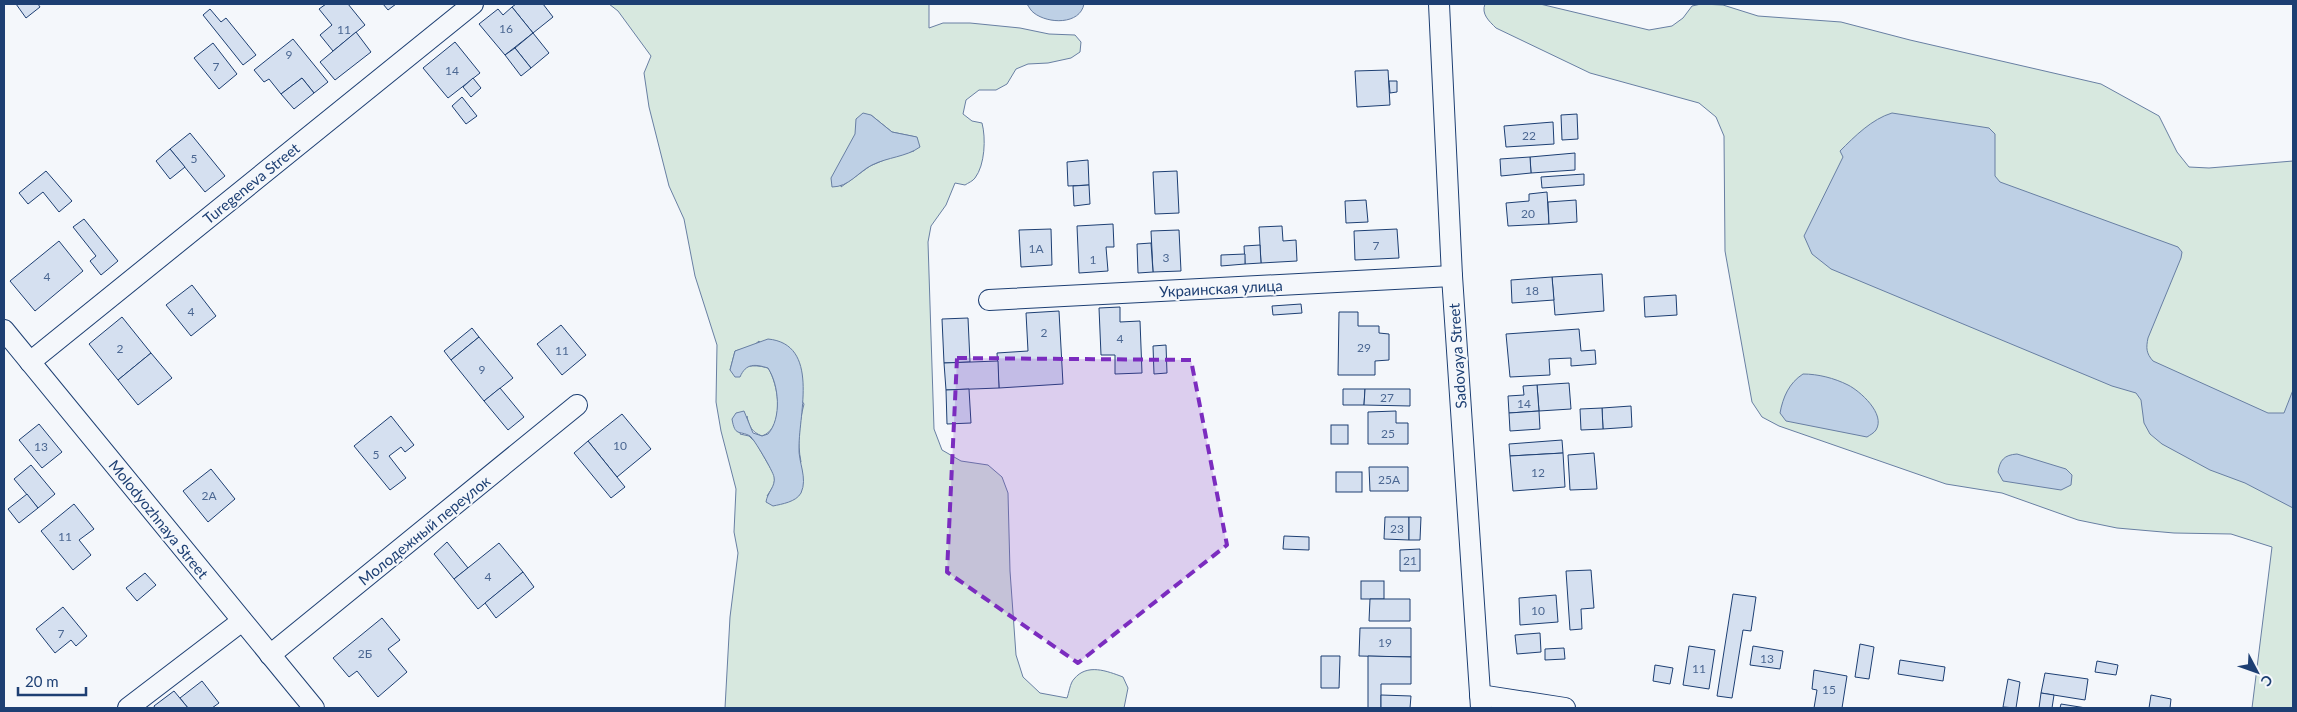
<svg xmlns="http://www.w3.org/2000/svg" width="2297" height="712" viewBox="0 0 2297 712" font-family="Lato,sans-serif">
  <rect width="100%" height="100%" fill="#f4f7fb"/>
  <!-- green -->
  <g fill="#d7e8df" stroke="#687fa3" fill-rule="evenodd">
    <path d="M609,4h320v24l14,-5h27l50,5 29,6 26,1 6,7 -1,10 -9,6 -23,5 -20,1 -12,5 -9,15 -11,6h-17l-13,10 -3,14 9,7 10,2c4,15 3,42 -7,55 -2,3 -7,5 -10,7l-10,-2 -9,22 -15,21 -3,16 6,187 8,21 19,11 27,4 14,12 6,16 2,78 6,84 7,22 17,16 27,5c2,-5 3,-15 7,-19 13,-16 33,-8 49,-2l5,11 -4,20h-399l5,-91 8,-64 -4,-21 2,-43 -15,-58 -5,-29 1,-57 -22,-69 -11,-57 -15,-33 -20,-79 -5,-34 7,-17 -33,-45zM871,115l21,17 24,5 -2,14 -23,6 -21,9 -29,21c5,-35 7,-45 30,-72zM759,341l45,63c-5,19 -7,38 -3,58l-34,34 7,-11 1,-9 -19,-33 -7,-7 -9,-2 7,-18c2,11 5,16 15,20 23,-8 17,-51 6,-68 -18,-5 -21,0 -38,2l5,-19 18,-5z"/>
    <path d="M1485,4h55l109,26 23,-4 11,-8 9,-12 9,-2 22,1 35,11 83,6 69,18 191,44 58,32 18,36 12,15 20,1 84,-7v547h-41l20,-161 -41,-13 -57,-1 -57,-5 -39,-8 -76,-27 -56,-9 -167,-58 -17,-9 -10,-15 -27,-151 -1,-115 -8,-19 -17,-14 -109,-30 -94,-45c-7,-7 -15,-14 -11,-24z"/>
  </g>
  <!-- water -->
  <g fill="#bed0e5" stroke="#687fa3">
    <path d="M1027,4h57c-4,21 -36,20 -50,9 -3,-2 -5,-6 -7,-9z"/>
    <path d="M863,113l8,2 21,17 25,5 3,10c-14,10 -32,10 -48,18 -14,7 -23,22 -40,22l-1,-9 24,-44 1,-15z"/>
    <path d="M1892,113l97,15 6,6v42l5,6 178,65 4,5 -1,6 -33,80c-2,10 -2,15 5,23l115,52h16l9,-23v118l-48,-25 -35,-13 -48,-26 -12,-10 -6,-11 -3,-23 -5,-7 -24,-7 -281,-117 -19,-15 -8,-18 39,-79 -3,-6c15,-15 32,-32 52,-38z"/>
    <path d="M768,339c52,5 31,74 31,108 -1,15 9,31 2,46 -5,9 -19,11 -28,13l-7,-4c1,-9 10,-16 8,-25 -1,-6 -20,-38 -24,-41 -11,-6 -15,1 -18,-17l4,-6 8,-2 9,22 9,3 6,-2c14,-16 11,-49 0,-66 -13,-4 -22,-5 -28,9h-5l-5,-7 5,-19z"/>
    <path d="M1803,374c15,0 31,4 45,11 12,6 38,29 28,45 -2,3 -6,5 -9,7l-81,-16 -6,-8c3,-16 9,-30 23,-39z"/>
    <path d="M2017,454l49,15 6,6 -1,10 -10,5 -58,-9 -5,-9c2,-12 6,-17 19,-18z"/>
  </g>
  <!-- building -->
  <g fill="#d5e0f0" stroke="#1d3f73">
    <path d="M16,4h22l2,3 -14,11z"/>
    <path d="M326,4h22l17,21 -32,26 -13,-16 12,-10 -13,-16z"/>
    <path d="M383,4h13l-8,6z"/>
    <path d="M516,4h27l10,13 -20,16 -21,-26z"/>
    <path d="M512,7l21,26 -28,22 -26,-31 19,-15 5,6z"/>
    <path d="M210,9l11,13 5,-4 30,37 -13,10 -40,-50z"/>
    <path d="M356,32l15,20 -36,28 -15,-18z"/>
    <path d="M533,33l16,20 -18,15 -16,-20z"/>
    <path d="M293,39l35,43 -14,11 -12,-15 -21,16 -12,-15 -5,3 -10,-12z"/>
    <path d="M455,42l25,31 -32,25 -25,-30z"/>
    <path d="M213,43l24,31 -18,15 -25,-31z"/>
    <path d="M515,48l16,20 -10,8 -16,-21z"/>
    <path d="M1388,70l2,35 -33,2 -2,-36z"/>
    <path d="M302,78l12,15 -20,16 -13,-15z"/>
    <path d="M473,78l8,10 -10,9 -8,-10z"/>
    <path d="M1389,81h8v11l-7,1z"/>
    <path d="M462,97l15,19 -11,8 -14,-18z"/>
    <path d="M1577,114l1,25 -16,1 -1,-25z"/>
    <path d="M1553,122l1,22 -48,3 -2,-21z"/>
    <path d="M190,133l35,43 -20,16 -35,-43z"/>
    <path d="M170,149l15,18 -15,12 -14,-18z"/>
    <path d="M1575,153v17l-44,3 -1,-16z"/>
    <path d="M1530,157l1,16 -30,3 -1,-17z"/>
    <path d="M1088,160l1,25 -21,1 -1,-24z"/>
    <path d="M46,171l26,30 -13,11 -16,-20 -15,12 -9,-11z"/>
    <path d="M1177,171l2,42 -24,1 -2,-42z"/>
    <path d="M1584,174v11l-42,3 -1,-11z"/>
    <path d="M1089,185l1,19 -16,2 -1,-20z"/>
    <path d="M1547,192l2,32 -41,2 -2,-23 23,-2v-7z"/>
    <path d="M1366,200l2,22 -22,1 -1,-22z"/>
    <path d="M1576,200l1,22 -28,2 -1,-22z"/>
    <path d="M84,219l34,42 -17,14 -11,-14 6,-5 -23,-29z"/>
    <path d="M1113,224l1,23h-8l2,24 -29,2 -2,-47z"/>
    <path d="M1282,226l1,15 13,-1 1,21 -36,2 -2,-36z"/>
    <path d="M1051,229l1,36 -31,2 -2,-37z"/>
    <path d="M1397,229l2,29 -44,2 -1,-29z"/>
    <path d="M1179,230l2,41 -28,1 -2,-41z"/>
    <path d="M59,241l24,30 -48,40 -25,-30z"/>
    <path d="M1151,243l2,29 -15,1 -1,-29z"/>
    <path d="M1260,245l1,18 -16,1 -1,-18z"/>
    <path d="M1245,254v10l-24,2v-11z"/>
    <path d="M1602,274l2,37 -49,4 -3,-38z"/>
    <path d="M1552,277l2,23 -42,3 -1,-23z"/>
    <path d="M192,285l24,31 -25,20 -25,-31z"/>
    <path d="M1676,295l1,20 -32,2 -1,-20z"/>
    <path d="M1301,304l1,9 -29,2 -1,-9z"/>
    <path d="M1120,307v15l20,-1 2,52 -27,1v-19h-14l-2,-47z"/>
    <path d="M1059,311l4,73 -64,4 -2,-35 31,-2 -2,-38z"/>
    <path d="M1339,312h19v14h21v7l10,1v26l-14,1v14h-37z"/>
    <path d="M122,317l29,36 -33,27 -29,-36z"/>
    <path d="M968,318l2,44 -26,1 -2,-44z"/>
    <path d="M561,325l25,30 -24,20 -25,-31z"/>
    <path d="M472,328l7,9 -28,23 -7,-9z"/>
    <path d="M1579,329l2,22 14,-1 1,14 -25,2v-8l-22,1 1,16 -40,2 -4,-43z"/>
    <path d="M479,337l34,41 -29,23 -33,-41z"/>
    <path d="M1166,345l1,28 -13,1 -1,-28z"/>
    <path d="M151,353l21,25 -34,27 -20,-25z"/>
    <path d="M998,361l1,27 -53,2 -2,-27z"/>
    <path d="M1569,383l2,26 -32,2 -2,-26z"/>
    <path d="M1537,385l2,26 -30,2 -1,-17 16,-1 -1,-9z"/>
    <path d="M500,388l24,29 -16,13 -24,-29z"/>
    <path d="M969,389l2,34 -24,1 -1,-34z"/>
    <path d="M1343,389h22l-1,16h-21z"/>
    <path d="M1365,389h45v17l-46,-1z"/>
    <path d="M1631,406l1,21 -29,2 -1,-21z"/>
    <path d="M1602,408l1,21 -22,1 -1,-21z"/>
    <path d="M1396,411v12h12v21h-40v-32z"/>
    <path d="M1539,411l1,18 -30,2 -1,-18z"/>
    <path d="M622,414l29,35 -34,28 -29,-36z"/>
    <path d="M391,416l23,29 -9,7 -4,-5 -12,9 17,22 -16,12 -36,-44z"/>
    <path d="M39,424l23,28 -20,16 -23,-28z"/>
    <rect x="1331" y="425" width="17" height="19"/>
    <path d="M1562,440l1,13 -53,3 -1,-12z"/>
    <path d="M588,441l37,46 -14,11 -37,-45z"/>
    <path d="M1563,453l2,34 -52,4 -3,-35z"/>
    <path d="M1594,453l3,36 -27,1 -2,-35z"/>
    <path d="M31,465l24,29 -17,14 -24,-29z"/>
    <path d="M1369,467h39v24h-38z"/>
    <path d="M211,469l24,30 -27,23 -25,-31z"/>
    <rect x="1336" y="472" width="26" height="20"/>
    <path d="M27,494l11,14 -19,15 -11,-14z"/>
    <path d="M74,504l20,25 -15,11 12,15 -18,15 -32,-39z"/>
    <path d="M1385,517h24v23l-25,-1z"/>
    <path d="M1409,517h12l-1,23h-11z"/>
    <path d="M1284,536l25,1v13l-26,-1z"/>
    <path d="M447,542l21,26 -14,11 -20,-25z"/>
    <path d="M499,543l24,29 -45,37 -24,-30z"/>
    <path d="M1420,549v22h-20v-21z"/>
    <path d="M1591,570l3,38 -13,1 1,20 -12,1 -4,-59z"/>
    <path d="M523,572l11,15 -38,31 -11,-15z"/>
    <path d="M145,573l11,12 -19,16 -11,-13z"/>
    <rect x="1361" y="581" width="23" height="18"/>
    <path d="M1733,594l23,3 -5,34 -8,-1 -11,68 -15,-2z"/>
    <path d="M1556,595l2,27 -38,3 -1,-27z"/>
    <path d="M1370,599h40v22h-41z"/>
    <path d="M63,607l24,29 -11,10 -5,-6 -16,13 -19,-24z"/>
    <path d="M382,618l18,22 -12,9 19,23 -29,25 -21,-26 -8,6 -16,-19z"/>
    <path d="M1360,628h51v29l-52,-1z"/>
    <path d="M1540,633l1,19 -24,2 -2,-19z"/>
    <path d="M1860,644l14,3 -5,32 -14,-2z"/>
    <path d="M1689,646l26,4 -6,39 -26,-4z"/>
    <path d="M1753,646l30,5 -3,18 -30,-4z"/>
    <path d="M1564,648l1,11 -20,1v-11z"/>
    <path d="M1321,656h19l-1,32h-18z"/>
    <path d="M1368,656l43,1v27h-30v24h-13z"/>
    <path d="M1900,660l45,7 -2,14 -45,-7z"/>
    <path d="M2097,661l21,4 -2,10 -21,-3z"/>
    <path d="M1655,665l18,3 -3,16 -17,-3z"/>
    <path d="M1814,670l33,6 -5,32h-28l3,-18 -5,-1z"/>
    <path d="M2045,673l43,6 -3,21 -44,-7z"/>
    <path d="M2008,679l12,3 -4,26 -13,-1z"/>
    <path d="M202,681l17,22 -7,5h-24l-8,-10z"/>
    <path d="M174,691l14,17h-33l-1,-2z"/>
    <path d="M2041,693l13,2 -2,13h-13z"/>
    <path d="M1381,695l30,1 -1,12h-29z"/>
    <path d="M2151,695l20,4 -1,9h-21z"/>
    <path d="M2061,704l25,4h-26z"/>
  </g>
  <g fill="none" stroke-linecap="round" stroke-linejoin="round">
    <!-- street casing -->
    <g stroke="#1d3f73" stroke-width="22">
      <g id="street">
        <path d="M1439,4l13,272 29,432"/>
        <path d="M989,300l463,-24"/>
        <path d="M4,330l310,378"/>
        <path d="M30,362l443,-358"/>
        <path d="M270,655l307,-250"/>
        <path d="M1480,695l85,13"/>
        <path d="M128,708l114,-87"/>
      </g>
    </g>
    <!-- street -->
    <use href="#street" stroke="#f4f7fb" stroke-width="20"/>
  </g>
  <!-- marked area -->
  <path fill="#7b2cbf" fill-opacity="0.2" stroke="#7b2cbf" stroke-width="4" stroke-dasharray="10 6" stroke-linejoin="round" d="M957,358l234,2 36,185 -149,118 -131,-91z"/>
  <g text-anchor="middle" dominant-baseline="central" stroke-width="4" stroke-linejoin="round" paint-order="stroke">
    <!-- number labels -->
    <g font-size="12" fill="#4b6792">
      <text x="506" y="28">16</text>
      <text x="344" y="29">11</text>
      <text x="289" y="54">9</text>
      <text x="216" y="66">7</text>
      <text x="452" y="70">14</text>
      <text x="1529" y="135">22</text>
      <text x="194" y="158">5</text>
      <text x="1528" y="213">20</text>
      <text x="1376" y="245">7</text>
      <text x="1036" y="248">1А</text>
      <text x="1166" y="257">3</text>
      <text x="1093" y="259">1</text>
      <text x="47" y="276">4</text>
      <text x="1532" y="290">18</text>
      <text x="191" y="311">4</text>
      <text x="1044" y="332">2</text>
      <text x="1120" y="338">4</text>
      <text x="1364" y="347">29</text>
      <text x="120" y="348">2</text>
      <text x="562" y="350">11</text>
      <text x="482" y="369">9</text>
      <text x="1387" y="397">27</text>
      <text x="1524" y="403">14</text>
      <text x="1388" y="433">25</text>
      <text x="620" y="445">10</text>
      <text x="41" y="446">13</text>
      <text x="376" y="454">5</text>
      <text x="1538" y="472">12</text>
      <text x="1389" y="479">25А</text>
      <text x="209" y="495">2А</text>
      <text x="1397" y="528">23</text>
      <text x="65" y="536">11</text>
      <text x="1410" y="560">21</text>
      <text x="488" y="576">4</text>
      <text x="1538" y="610">10</text>
      <text x="61" y="633">7</text>
      <text x="1385" y="642">19</text>
      <text x="365" y="653">2Б</text>
      <text x="1767" y="658">13</text>
      <text x="1699" y="668">11</text>
      <text x="1829" y="689">15</text>
    </g>
    <!-- street labels -->
    <g font-size="15" fill="#1d3f73" stroke="#f4f7fb">
      <text transform="translate(251 183) rotate(-39)">Turegeneva Street</text>
      <text transform="translate(1221 288) rotate(-3)">Украинская улица</text>
      <text transform="translate(1457 356) rotate(-94)">Sadovaya Street</text>
      <text transform="translate(159 519) rotate(51)">Molodyozhnaya Street</text>
      <text transform="translate(424 530) rotate(-39)">Молодежный переулок</text>
    </g>
  </g>
  <!-- border -->
  <rect width="2297" height="712" fill="none" stroke="#1d3f73" stroke-width="10"/>
  <!-- north arrow -->
  <g transform="translate(2257 672) rotate(131)" stroke="#f4f7fb" stroke-width="4" paint-order="stroke">
  <path d="M0-4L9 19L0 12L-9 19Z" fill="#1d3f73"/>
  <text y="-8" font-size="14" font-weight="bold" text-anchor="middle" fill="#1d3f73">С</text>
  </g>
  <!-- scale -->
  <path d="M18 687v8h68v-8" fill="none" stroke="#1d3f73" stroke-width="2.5"/>
  <text x="25" y="687" font-size="15" fill="#1d3f73" stroke="#f4f7fb" stroke-width="4" paint-order="stroke">20 m</text>
</svg>
